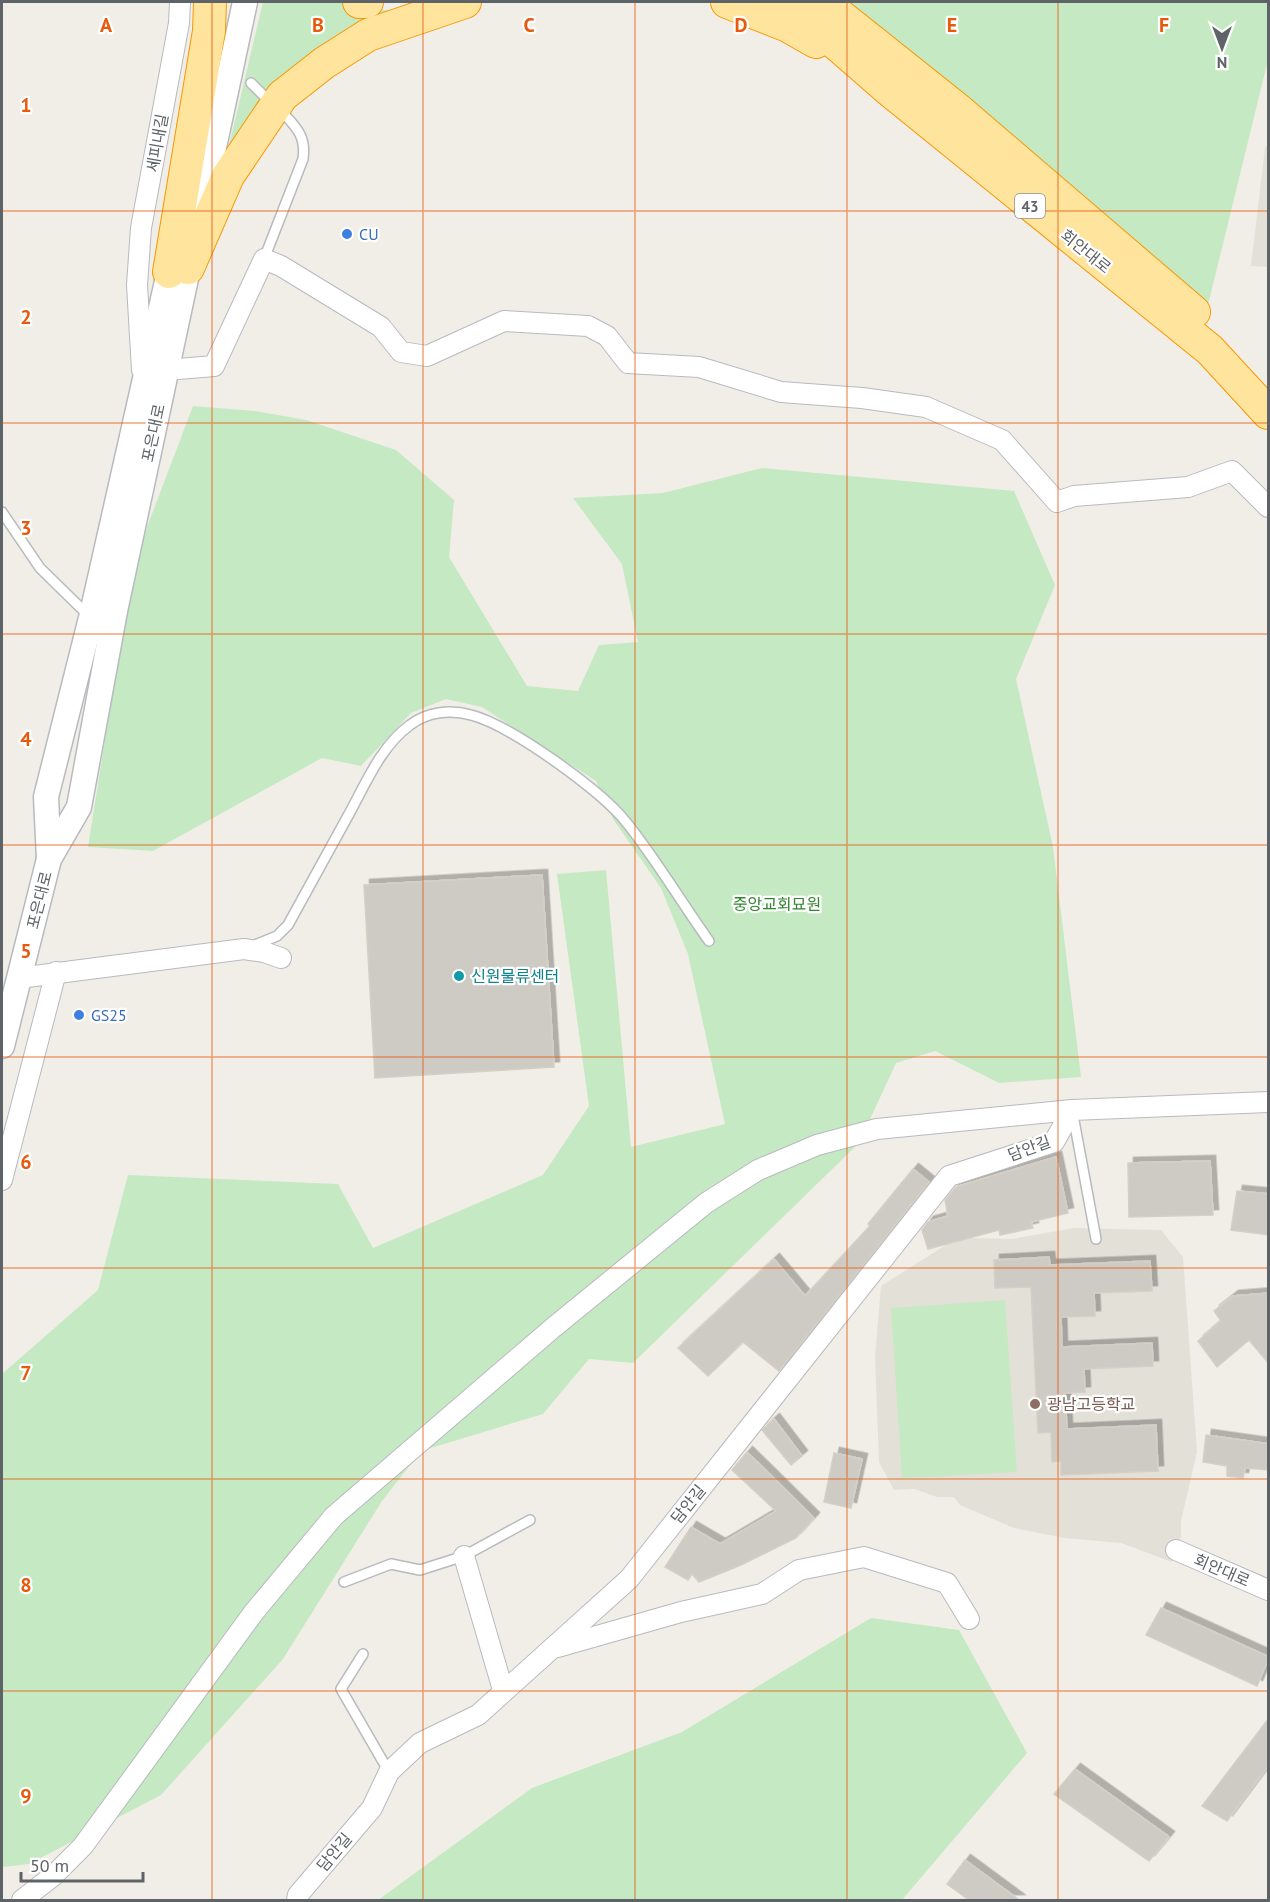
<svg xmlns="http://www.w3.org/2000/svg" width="1270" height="1902" viewBox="0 0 1270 1902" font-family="'PT Sans','Noto Sans KR',sans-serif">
  <defs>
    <filter id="shadow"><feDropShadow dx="5.5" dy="-5.5" stdDeviation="0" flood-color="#0004"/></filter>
  </defs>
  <rect width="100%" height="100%" fill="#f1eee7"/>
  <!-- education -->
  <g fill="#e3e0d7">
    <path d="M1268,144v123l-17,-1 14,-118z"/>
    <path d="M1074,1228l87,2 22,27 14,195 -16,69v16l-9,25 -51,-19 -56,-5 -51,-10 -54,-23 -6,-8h-17l-23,-8 -20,1 -15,-28 -4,-106 6,-70 68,-43 22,-5 41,1z"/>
  </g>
  <!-- green -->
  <g fill="#c5e9c2">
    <path d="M263,2h76l32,8h20l28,-8 -24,13 -171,152z"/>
    <path d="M850,2h418v58l-61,249z"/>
    <path d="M193,406l62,5 51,9 90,30 58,50 -5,57 78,129 51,5 21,-46 39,-3 -16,-78 -49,-66 90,-5 99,-25 252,23 41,94 -39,94 37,168 28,230 -82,6 -64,-32 -39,12 -37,80 -226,220 -44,-4 -46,55 -122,37 -39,50 -99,158 -122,136 -132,69 -27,3v-493l96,-84 30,-115 210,9 35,64 170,-73 46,-69 -32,-232 49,-4 25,277 94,-23 -37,-170 -27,-66 -48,-69 -17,-38 -114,-74 -36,-8 -35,14 -50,53 -39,-8 -169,93 -65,-4 45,-283z"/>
    <path d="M1005,1300l12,172 -115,6 -11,-170z"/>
    <path d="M871,1618l88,12 68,123 -125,147h-524l154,-112 150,-56z"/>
  </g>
  <!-- building -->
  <g fill="#cecbc5" stroke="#d6cfc4" stroke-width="1.5" filter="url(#shadow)">
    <path d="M542,875l12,192 -179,11 -11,-193z"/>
    <path d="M1056,1157l12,56 -37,9 2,6 -33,7 -1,-5 -71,19 -6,-19 6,-8 20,-6 -3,-16 11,-13z"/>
    <path d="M1210,1161l3,54 -84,2 -1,-54z"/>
    <path d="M913,1169l16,13 -150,189 -36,-29 -35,34 -30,-28 96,-89 31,37 65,-70 -2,-2z"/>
    <path d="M1237,1191l32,3v41l-38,-5z"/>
    <path d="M1049,1257l1,8 100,-4 2,30 -58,2 1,23 -34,1 1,30 90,-4 1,23 -69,3 1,23 -20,1 2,36 89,-4 2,46 -97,4v-14l-9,1 -1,-30 -13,1 -7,-146 -36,1 -1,-28z"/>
    <path d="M1269,1293v71l-20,-24 -32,27 -19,-26 23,-20 -7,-10 19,-15z"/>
    <path d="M774,1419l28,37 -11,9 -29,-35z"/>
    <path d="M1206,1435l63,9v26l-24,-2 -2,10 -16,-2v-10l-24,-4z"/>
    <path d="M747,1452l67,66 -18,20 -55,27 -42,17 -7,-8 -4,6 -23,-13 26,-40 29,17 56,-33 -44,-41z"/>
    <path d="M834,1453l28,6 -11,49 -27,-6z"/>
    <path d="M1161,1608l108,49 -12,29 -111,-51z"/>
    <path d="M1269,1718v47l-42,56 -25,-15z"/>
    <path d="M1075,1769l94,68 -20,24 -95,-67z"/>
    <path d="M965,1860l54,40h-50l-22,-16z"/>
  </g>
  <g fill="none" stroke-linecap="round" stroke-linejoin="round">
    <!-- service casing -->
    <g stroke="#b7babe" stroke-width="12">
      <g id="service">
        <path d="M251,83l16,16"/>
        <path d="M264,259l39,-100c3,-21 -5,-30 -18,-44"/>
        <path d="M2,512l38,56 49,48"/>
        <path d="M255,945l22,-9 11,-11c20,-37 41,-74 61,-111 17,-31 32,-68 61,-89 17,-13 40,-16 61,-10 39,10 130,75 155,107 30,37 55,80 83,119"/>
        <path d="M1073,1115l23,124"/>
        <path d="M344,1582l47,-18 29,6 44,-14 66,-36"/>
        <path d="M363,1654l-22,35 48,83"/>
      </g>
    </g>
    <!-- minor casing -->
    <g stroke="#b7babe" stroke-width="22">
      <g id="minor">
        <path d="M142,370l-5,-85 4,-57 38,-205 1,-21"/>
        <path d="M166,370l48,-4 50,-107 17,7 100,61 20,25 26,4 77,-35 84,5 19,10 21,27 71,4 82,25 81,6 64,9 76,33 55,62 17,-6 114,-9 44,-16 36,36"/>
        <path d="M19,978l225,-29 20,3 17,6"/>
        <path d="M2,1180l54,-208"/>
        <path d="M1176,1550l92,40"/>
        <path d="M464,1556l39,134"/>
        <path d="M558,1647l123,-35 81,-18 37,-24 65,-13 83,26 22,36"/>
        <path d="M22,1900l31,-24 30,-30 171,-234 80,-96 220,-189 152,-124 52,-33 59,-25 60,-16 195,-19 196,-8"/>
        <path d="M297,1900l1,-5 74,-87 17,-36 31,-29 58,-28 151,-136 320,-403 105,-34 18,-32"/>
      </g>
    </g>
    <!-- tertiary casing -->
    <g stroke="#b7babe" stroke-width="27">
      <g id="tertiary">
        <path d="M49,859l-3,-62 45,-179 82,-363"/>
        <path d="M2,1046l47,-187 30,-52 36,-196 130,-609"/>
      </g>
    </g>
    <!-- trunk casing -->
    <g stroke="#f79800" stroke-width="34">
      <g id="trunk">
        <path d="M359,2h8"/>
        <path d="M727,2l61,24 28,16"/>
        <path d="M788,2l100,87 322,261 58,63"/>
        <path d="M823,2l133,106 238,204"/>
        <path d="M188,268l40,-92 54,-80 42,-33 44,-28 97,-33"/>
        <path d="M169,272l40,-241 1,-29"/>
      </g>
    </g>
    <!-- service -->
    <use href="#service" stroke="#fff" stroke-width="9"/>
    <!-- minor -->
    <use href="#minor" stroke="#fff" stroke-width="20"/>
    <!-- tertiary -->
    <use href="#tertiary" stroke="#fff" stroke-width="24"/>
    <!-- trunk -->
    <use href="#trunk" stroke="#ffe49e" stroke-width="32"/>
  </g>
  <!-- grid -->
  <path fill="none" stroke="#e8590c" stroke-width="1.5" stroke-opacity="0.55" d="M212,2v1898M423,2v1898M635,2v1898M847,2v1898M1058,2v1898M2,211h1266M2,423h1266M2,634h1266M2,845h1266M2,1057h1266M2,1268h1266M2,1479h1266M2,1691h1266"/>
  <!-- markers -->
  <g fill="#3f7fe0" stroke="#fff" stroke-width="2">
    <circle cx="347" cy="234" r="6"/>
    <circle cx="79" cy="1015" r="6"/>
  </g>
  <circle fill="#0f9aa8" stroke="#fff" stroke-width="2" cx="459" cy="976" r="6"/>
  <circle fill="#8d6e63" stroke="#fff" stroke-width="2" cx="1035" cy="1404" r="6"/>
  <g text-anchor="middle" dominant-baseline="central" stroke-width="4.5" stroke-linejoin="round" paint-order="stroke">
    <!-- shield labels -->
    <rect fill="#fff" stroke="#8e9295" stroke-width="1.5" x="1015" y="194" width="30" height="24" rx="4.5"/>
    <g font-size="15" font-weight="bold" fill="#5e6368">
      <text x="1030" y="206">43</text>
    </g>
    <!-- street labels -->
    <g font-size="16" fill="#5e6368" stroke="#fff">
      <text transform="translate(157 143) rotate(-80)">세피내길</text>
      <text transform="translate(1086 251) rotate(39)">회안대로</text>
      <text transform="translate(153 433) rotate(-78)">포은대로</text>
      <text transform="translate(39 900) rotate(-76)">포은대로</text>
      <text transform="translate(1029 1148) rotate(-20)">담안길</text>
      <text transform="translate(688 1504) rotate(-51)">담안길</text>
      <text transform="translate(1222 1570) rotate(23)">회안대로</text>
      <text transform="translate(334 1852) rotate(-50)">담안길</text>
    </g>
    <!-- shop labels -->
    <g font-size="16" fill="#366cbe" stroke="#fff" text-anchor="start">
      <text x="359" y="234">CU</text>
      <text x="91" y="1015">GS25</text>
    </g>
    <!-- park labels -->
    <g font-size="16" fill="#328430" stroke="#fff">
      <text x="777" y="904">중앙교회묘원</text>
    </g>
    <!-- culture labels -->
    <g font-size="16" fill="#0d838f" stroke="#fff" text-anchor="start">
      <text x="471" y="976">신원물류센터</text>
    </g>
    <!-- education labels -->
    <g font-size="16" fill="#785e54" stroke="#fff" text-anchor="start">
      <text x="1047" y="1404">광남고등학교</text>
    </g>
  </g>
  <g font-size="20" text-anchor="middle" font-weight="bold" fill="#e8590c" stroke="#fff" stroke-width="4.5" stroke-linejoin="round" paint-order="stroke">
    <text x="106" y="32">A</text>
    <text x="318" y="32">B</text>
    <text x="529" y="32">C</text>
    <text x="741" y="32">D</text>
    <text x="952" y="32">E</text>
    <text x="1164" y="32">F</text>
    <text x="26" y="112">1</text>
    <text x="26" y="324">2</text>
    <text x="26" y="535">3</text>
    <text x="26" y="746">4</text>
    <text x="26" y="958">5</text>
    <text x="26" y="1169">6</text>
    <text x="26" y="1380">7</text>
    <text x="26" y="1592">8</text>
    <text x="26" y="1803">9</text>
  </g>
  <!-- border -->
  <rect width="1270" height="1902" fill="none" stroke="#5e6368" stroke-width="6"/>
  <!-- north arrow -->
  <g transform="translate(1222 48) rotate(180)" stroke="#ffffff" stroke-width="4.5" paint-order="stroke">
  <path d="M0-4.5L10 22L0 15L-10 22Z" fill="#5e6368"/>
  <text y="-9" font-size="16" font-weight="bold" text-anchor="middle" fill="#5e6368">N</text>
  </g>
  <!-- scale -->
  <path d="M21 1872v9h122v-9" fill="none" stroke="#5e6368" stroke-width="3"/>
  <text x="30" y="1872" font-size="18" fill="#5e6368" stroke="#ffffff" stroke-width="4.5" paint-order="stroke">50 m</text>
</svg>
